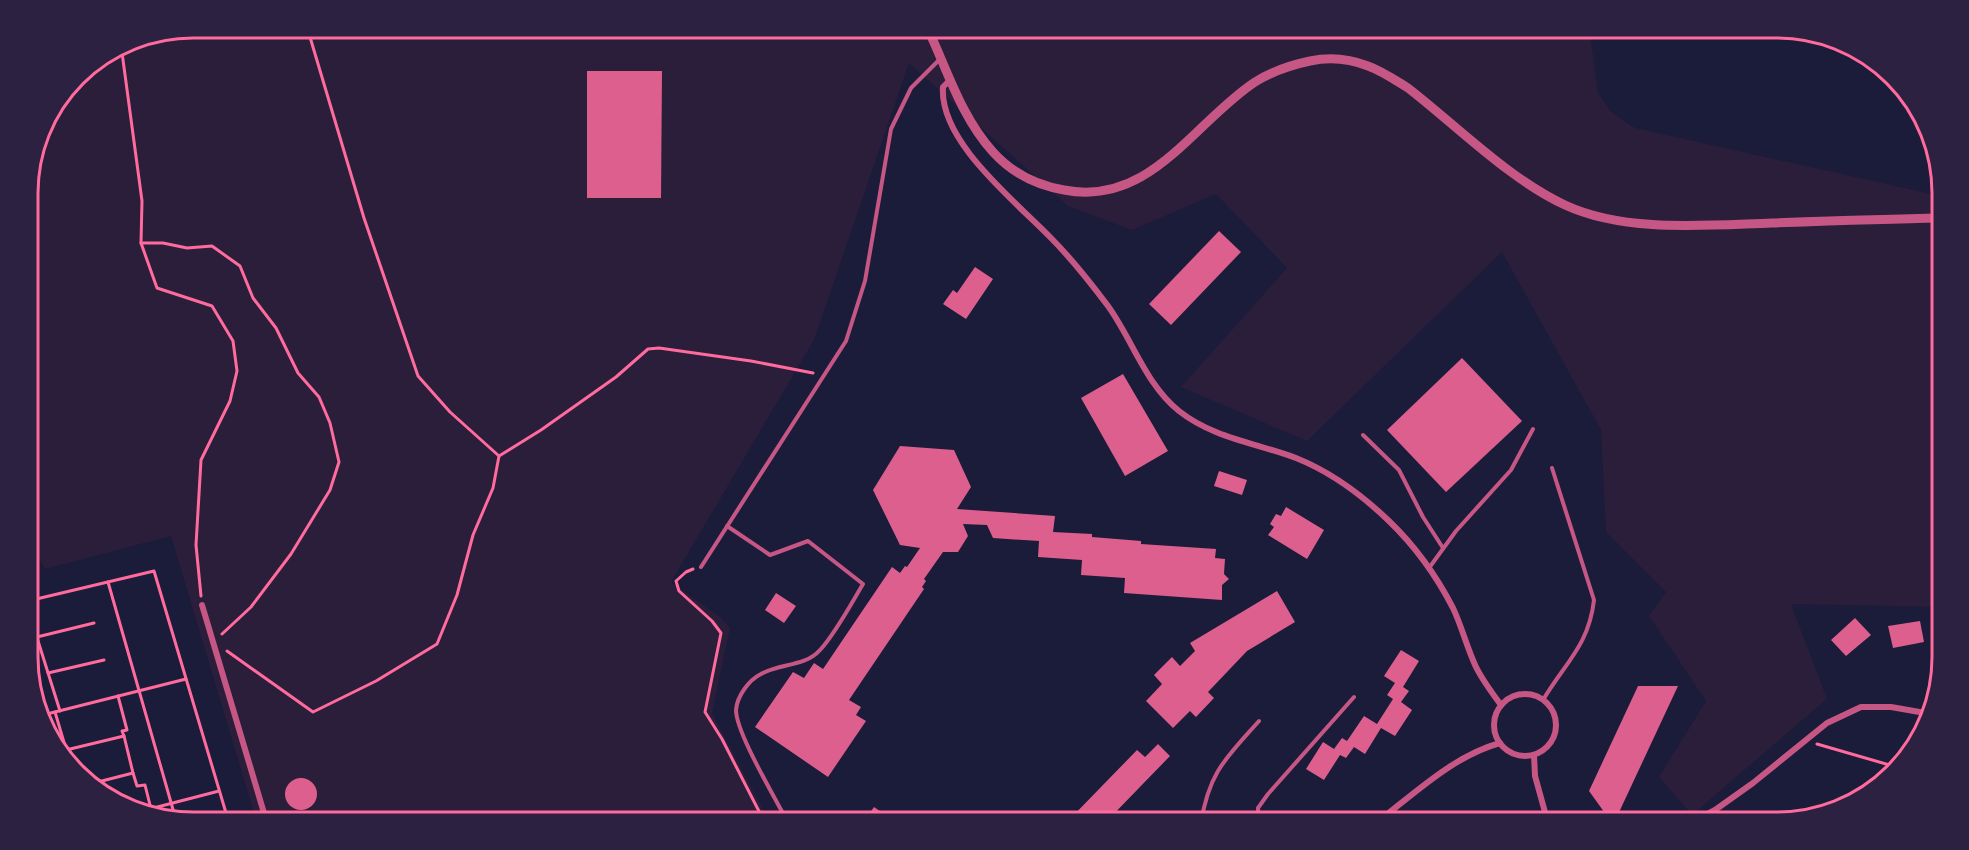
<svg xmlns="http://www.w3.org/2000/svg" width="1969" height="850" viewBox="0 0 1969 850" font-family="Barlow,sans-serif">
  <rect width="100%" height="100%" fill="#1b1b3a"/>
  <!-- green -->
  <path fill="#2a1e3b" d="M192,27h1397l9,66 12,18 25,17 306,68 1,411 -151,-3 36,95 -135,116 -33,-38 47,-76 -57,-85 17,-24 -60,-60 -5,-102 -99,-178 -195,189 -126,-54 106,-119 -71,-74 -84,36 -64,-24 -159,-143 -95,277 -143,242 49,35 10,11 -18,85 58,110h-513l-86,-287 -126,33 -17,-28 -1,-360 17,-62 39,-51 46,-29z"/>
  <!-- building -->
  <g fill="#dd5f8e">
    <path d="M587,71h75l-1,127h-74z"/>
    <path d="M1219,231l22,21 -70,73 -22,-21z"/>
    <path d="M975,267l18,12 -27,40 -23,-15 10,-14 4,3z"/>
    <path d="M1462,358l60,63 -76,71 -59,-62z"/>
    <path d="M1123,374l45,77 -43,25 -44,-78z"/>
    <path d="M900,446l54,4 17,37 -14,22 98,7 -2,16 39,2v3l49,4v3l75,5 -1,9 10,1 -1,15 5,5 -7,6v15l-98,-7 1,-15 -44,-3 1,-15 -44,-3 1,-16 -46,-3 -6,-13 -24,-1 5,12 -10,16h-15l-19,27 2,2 -4,6 2,2 -75,111 12,7 -5,8 10,6 -38,56 -73,-50 38,-55 11,6 10,-15 9,6 69,-102 8,6 5,-7 2,1 13,-19 -20,-3 -27,-55z"/>
    <path d="M1219,471l28,9 -5,15 -28,-9z"/>
    <path d="M1286,507l38,23 -17,29 -39,-24 6,-8 -4,-3 6,-10 5,2z"/>
    <path d="M1277,591l18,31 -48,29 -39,41 6,6 -18,19 -6,-6 -17,17 -27,-27 16,-17 -8,-9 18,-18 8,9 15,-15 -5,-8z"/>
    <path d="M776,593l20,13 -12,17 -19,-13z"/>
    <path d="M1855,618l16,17 -25,21 -15,-16z"/>
    <path d="M1920,621l4,21 -31,6 -5,-22z"/>
    <path d="M1401,650l18,11 -16,26 6,4 -8,11 11,8 -17,26 -14,-8 -16,26 -11,-7 -8,11 -6,-3 -16,25 -18,-11 17,-27 11,7 8,-11 5,3 17,-25 13,8 16,-25 -6,-4 8,-12 -11,-7z"/>
    <path d="M1638,686h40l-64,137h-2l-23,-32z"/>
    <path d="M1158,744l12,12 -65,67h-39l71,-73 8,7z"/>
    <circle cx="301" cy="794" r="16"/>
    <path d="M874,807l23,16h-34z"/>
    <path d="M311,813l7,3 5,7h-31l8,-9z"/>
  </g>
  <g fill="none" stroke-linecap="round" stroke-linejoin="round">
    <!-- path -->
    <g stroke="#ff6b9d" stroke-width="3">
      <path d="M307,27l57,191 54,158 32,36 49,44"/>
      <path d="M121,45l21,156 -1,42 16,45 55,18 21,35 4,30 -7,30 -29,59 -5,85 5,51"/>
      <path d="M141,243h22l24,5 25,-2 28,20 13,32 23,30 22,45 21,24 11,26 9,39 -9,28 -39,64 -40,53 -29,27"/>
      <path d="M693,569l-7,3 -10,9 3,10 33,30 9,12 -16,79 17,27 43,84"/>
      <path d="M108,582l68,238"/>
      <path d="M28,601l126,-30 75,252"/>
      <path d="M28,609l32,102"/>
      <path d="M37,637l57,-14"/>
      <path d="M227,651l86,61 63,-31 61,-37 20,-49 16,-60 20,-47 6,-32 42,-26 75,-53 32,-28 11,-1 92,13 62,12"/>
      <path d="M48,673l56,-13"/>
      <path d="M118,696l9,34 -5,1 2,5"/>
      <path d="M55,712l16,54"/>
      <path d="M43,715l143,-36"/>
      <path d="M1817,744l76,22"/>
      <path d="M66,750l58,-14 9,37 -39,10"/>
      <path d="M133,773l4,13 8,-1 6,24"/>
      <path d="M138,812l81,-21"/>
    </g>
    <!-- service -->
    <g stroke="#c65784" stroke-width="4">
      <path d="M1363,435l36,35 24,47 20,31"/>
      <path d="M727,526l43,29 38,-14 55,43c-12,20 -28,50 -43,66 -15,17 -40,13 -59,24 -12,6 -24,22 -25,36 0,23 40,89 52,113"/>
      <path d="M701,567l145,-226 19,-60 26,-152 20,-41 29,-29"/>
      <path d="M1429,568l27,-37 55,-61 22,-41"/>
      <path d="M1543,700c22,-37 46,-55 51,-100l-42,-132"/>
      <path d="M1201,823c8,-51 25,-65 58,-102"/>
      <path d="M1258,823v-15l10,-14 86,-97"/>
    </g>
    <!-- minor -->
    <g stroke="#c65784" stroke-width="6">
      <path d="M950,80l-7,7c-4,54 71,113 107,150 21,21 40,45 58,69 24,33 38,79 71,105 34,27 77,32 117,47 35,14 66,37 93,63 25,24 48,56 64,87 9,19 14,40 23,59 7,14 16,26 25,38"/>
      <path d="M202,605l65,218"/>
      <circle cx="1525" cy="725" r="31"/>
      <path d="M1534,755l1,21 13,47"/>
      <path d="M1376,823c38,-29 77,-67 124,-80"/>
      <path d="M1691,823l24,-13 38,-27 74,-60 34,-16h30l40,7"/>
    </g>
    <!-- tertiary -->
    <path stroke="#c65784" stroke-width="9" d="M927,27c20,42 34,90 66,125 19,21 42,33 71,38 86,17 129,-67 191,-108 16,-10 36,-17 55,-21 19,-4 40,-2 58,5 14,5 27,14 40,22 49,38 101,91 157,117 60,28 142,20 207,18 56,-2 112,-4 169,-5"/>
  </g>
  <!-- crop -->
  <path d="M0 0H1969V850H0ZM193 38H1777A155 155 0 0 1 1932 193V657A155 155 0 0 1 1777 812H193A155 155 0 0 1 38 657V193A155 155 0 0 1 193 38Z" fill="#2d2142" fill-rule="evenodd"/>
  <path fill="none" stroke="#ff6b9d" stroke-width="3" d="M193 38H1777A155 155 0 0 1 1932 193V657A155 155 0 0 1 1777 812H193A155 155 0 0 1 38 657V193A155 155 0 0 1 193 38Z"/>
</svg>
